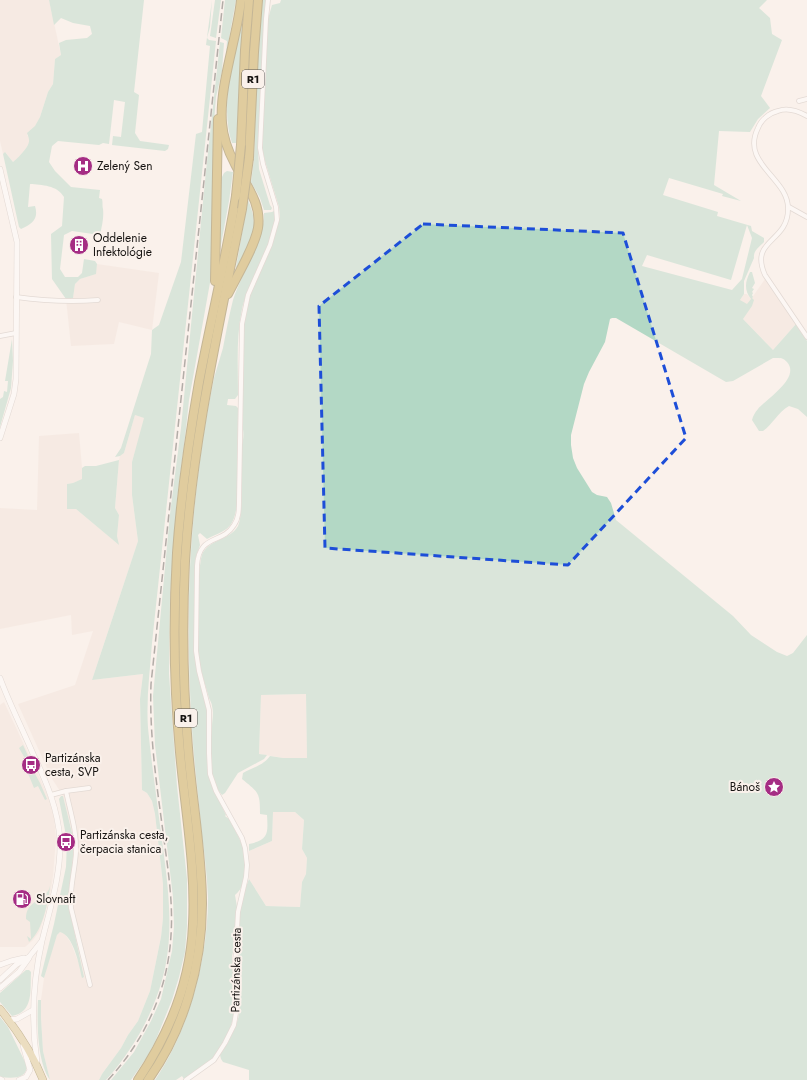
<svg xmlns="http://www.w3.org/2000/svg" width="807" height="1080" viewBox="0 0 807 1080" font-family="Jost,sans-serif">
  <rect width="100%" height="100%" fill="#faf1eb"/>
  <!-- built -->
  <g fill="#f2e3d9">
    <path d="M0,0h49l12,55 -6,4 -2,25 -5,8 -8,25 -5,10 -8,8 2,3v5l-6,11 -10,8 -7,-9 -3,1 -3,-13z"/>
    <path d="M97,264l62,9 -7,57 -33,-8 -5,22 -43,2 -5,-47 7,-2 2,-13 5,-5 15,-5z"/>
    <path d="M765,279l13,17 18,28 -23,26 -30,-31 -3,-19 4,-6h3l4,5z"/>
    <path d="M135,415l10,3 -13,44v33l6,46 -46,139 51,-6 -3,25 2,91 5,3 5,8 3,13 8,70v34l-2,19 -11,54 -12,30 -10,14 -7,13 -19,26 -3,6h-49l-7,-29 -2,-33v-18l3,-22 4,-17 9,-26 3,-3 4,1 7,10 13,34 -15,-70 4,-70 -10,-41 -12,-19 -33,-73 57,-19 18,-54 -21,4 -1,-20 -71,14v-121l37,2 2,-74 40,-3 4,46 -10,4 -6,1v25h9l42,35 -1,-8 2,-21 -4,-7 4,-48 1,-4 4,-3z"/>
    <path d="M306,694l1,64h-24l-24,-4 2,-59z"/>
    <path d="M4,702l46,98 4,16 2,22 -3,38 -3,21 -6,21 -5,14 -6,8 -8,7h-25v-242z"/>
    <path d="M273,812h22l9,8 -2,29 5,9 -1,16 -4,8 -2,25 -34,-1 -17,-27v-28l23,-10z"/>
  </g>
  <!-- green -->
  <g fill="#b3d8c5" fill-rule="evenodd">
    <path d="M49,0h95l-10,92 5,3 -4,38 5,8 29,4 -1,4 -3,2 -53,-6 1,-9 8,1 4,-35 -11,-2 -5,44 -6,-1 -4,2 -41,-4 -6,5 -3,16 6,9 16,16 29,3 -1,8 3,1c1,4 0,6 1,10 1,9 -1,16 -3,26l-28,-4 -8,4 -4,34 5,8h13l4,-4 2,-14 11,2 2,3 -1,10 -16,5 -5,5 -2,14 -7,1 -14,-20 -1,-45 11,-8 2,-29c-7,-12 -22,-12 -34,-13l-2,23 7,-1c4,13 -3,18 -14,23l-2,-2 -16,-73 2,-2 8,10c5,-4 17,-16 16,-22 0,-2 -1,-4 -2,-7l8,-7 5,-9 8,-25 5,-8 2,-25 6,-4 -2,-12 7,-3 21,-2 5,-4 -2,-8 -17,-3 -12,-5 -7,7z"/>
    <path d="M212,0l-2,27 -3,11 2,2 7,1 -64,602c-2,28 -6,56 -4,85 4,40 10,80 15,120 5,38 10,77 3,115 -8,43 -31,85 -60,117h-7l3,-6 19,-26 7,-13 10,-14 12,-30 11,-54 2,-19v-34l-8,-70 -3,-13 -5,-8 -5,-3 -2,-91 3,-25 -51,6 46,-139 -6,-46v-33l12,-44 -9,-3 -11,38 -4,3 -5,1 6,-9 30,-94 1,-24 7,-5 22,-63 15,-128 6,-2 8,-86 -4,-1z"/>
    <path d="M215,0h6l-5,38 -6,-2z"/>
    <path d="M225,0h11l-10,55 1,-14 -6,-3z"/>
    <path d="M262,0h5l-9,147 1,22 11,36 2,3 -1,2h-7l-4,-12 -9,-16 3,-23 3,-98z"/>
    <path d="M281,0h486l-8,8 11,10 2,16 10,6 -21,56 9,12 -12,11 -8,13 -31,-1 -5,54 27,16 -19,-5 1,-2 -54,-16 -6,17 55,17 -1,4 34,10 1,5 12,7v4c-5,5 -11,9 -10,16l-10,23v13l-4,6 7,4 4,-5c-7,-9 -6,-17 -1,-27h2l3,11 -3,5 2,1 -2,3 1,1 -1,2 1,2 -1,1 2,2 -2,6 -9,13 30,31 23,-26 11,17v76l-9,-8 -9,-3c-11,6 -16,18 -26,25h-4l-7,-11c1,-4 3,-8 6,-11 8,-10 43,-31 29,-47 -4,-5 -8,-4 -14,-4l-40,23 -7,1 -110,-64h-4l-2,1 -5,23 -16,30 -5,12 -13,51v10l2,13 4,10 15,24 5,3 10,2 4,6 5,17 117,96 18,19 26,17 10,4 6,-3 14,-18v445h-558v-10l-26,-8 -2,-3 -1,-4c7,-11 14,-23 18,-36 4,-16 -1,-35 -1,-52 -1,-27 1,-63 12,-88l17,27 34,1 2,-25 4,-8 1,-16 -5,-9 2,-29 -9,-8h-22l-1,29 -23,10v-7c20,-4 19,-11 18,-29l-7,-1c0,-22 -1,-21 -18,-35l1,-6c9,-5 21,-8 27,-17l13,2h24l-1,-64 -45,1 -2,59 8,1 -3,4 -26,14 -13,20 -3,2c-15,-16 -12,-48 -10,-68 0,-7 2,-14 0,-21 0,-3 -2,-5 -3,-8 -3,-11 -7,-22 -9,-33 -4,-18 -2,-36 -2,-54 0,-17 0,-35 3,-52 3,-20 28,-17 37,-33 6,-12 3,-63 3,-79 3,-6 3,-16 1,-22l2,-104 6,-26 23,-53 7,-25 -1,-10 -14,-46 -3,-13v-13l6,-116 4,-14 8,-2zM747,225l5,13 -10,41 -10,11 -90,-24 5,-11 84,25z"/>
    <path d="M243,13l-6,116 -1,14h-4c-13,-39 3,-91 11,-130z"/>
    <path d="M220,42l4,1 -2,28 -6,26 -2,25 -3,155 -22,123 -3,29 -9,71 -7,97 -1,77 8,112 10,93v47l-2,26 -6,25 -7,23 -17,42 -8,15 -16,23h-20l23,-28 17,-31 10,-22 11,-48 2,-25 -1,-29 -18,-152 -2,-49 17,-182 11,-86 25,-257z"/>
    <path d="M227,171l6,1 -4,29 -9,49 1,-71 3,-6z"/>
    <path d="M248,200c13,30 3,40 -11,68l-1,-1z"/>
    <path d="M274,211c5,29 -25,68 -32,98 -6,28 -4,57 -4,86l-3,4h-7l-1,6 9,1 2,2 -1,97c-4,25 -10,24 -30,34l-7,-6 -2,2 2,10 -5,15 -1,92 13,60 1,59 4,15 14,29 -1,1 4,3c4,8 10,17 13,26 5,14 6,40 -7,50l2,12 -3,41 -2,8 4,51 -1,6 -8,24 -12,19 -5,6 -26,17 -2,-3 -6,4h-21c34,-50 53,-122 53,-182 -1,-21 -3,-42 -6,-62 -3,-36 -8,-71 -10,-107 -5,-79 -5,-158 4,-236 4,-38 10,-77 18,-115 3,-10 6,-20 9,-30 3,-16 6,-32 10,-48 9,-29 31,-56 31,-87l8,-1z"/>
    <path d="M12,339l1,22 -2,27 -11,39v-28l3,-2 1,-6 3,1 1,-11h-3z"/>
    <path d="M119,460l-4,48 4,7 -2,21 2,9 -43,-36h-9v-25l6,-1 9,-4v-11l3,-2h11z"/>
    <path d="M23,745l6,13v5l11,20 7,16 -2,1 -7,-14 -4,2 -7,-17 4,-2 -12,-21z"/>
    <path d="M61,796h2l10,41v20l-4,35v15l15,70 -2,1c-3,-13 -8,-42 -22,-46l-3,3 -13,43 -3,-2 13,-52 12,-57 1,-26 -8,-42z"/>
    <path d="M51,879c-2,18 -7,51 -22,63l-2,-6 4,3 -1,-17 -4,-3c0,-18 14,-16 22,-28 3,-4 2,-9 3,-12z"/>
    <path d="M26,970h3l2,2c-1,18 3,40 -19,44l-12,-14v-9z"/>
    <path d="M38,1000h3v18l2,33 7,29c-13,-19 -13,-57 -12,-80z"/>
    <path d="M0,1017l8,10 19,39c-1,14 -16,12 -27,11z"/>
  </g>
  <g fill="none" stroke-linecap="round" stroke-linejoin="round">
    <!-- minor casing -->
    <g stroke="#c8bfb9" stroke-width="5.5">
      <g id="minor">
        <path d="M799,101l8,-2"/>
        <path d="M807,116c-9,-5 -19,-9 -29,-5 -9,2 -17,9 -20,17 -18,36 31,50 30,81 0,34 -39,30 -23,66l42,62"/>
        <path d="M789,207l18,10"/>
        <path d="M16,297c29,4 53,5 82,3"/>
        <path d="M0,336l16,-3"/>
        <path d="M66,791c4,20 11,40 10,61 -1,19 -7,37 -5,56l19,77"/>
        <path d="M51,795l15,-4 23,-3"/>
        <path d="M186,1080l28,-20 11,-17 9,-18 3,-18 -2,-41 3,-54 8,-35 1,-12 -2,-17 -3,-10 -26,-47 -6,-17 -1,-21v-43l-10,-39 -3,-20 1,-85c2,-33 25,-21 37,-41 5,-7 5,-16 5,-24l3,-177 6,-29 22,-50 7,-25 -1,-13 -13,-43 -3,-16 6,-129 2,-19"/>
      </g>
    </g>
    <!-- tertiary casing -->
    <g stroke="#c8bfb9" stroke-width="6">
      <g id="tertiary">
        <path d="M0,169l17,73 -1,137 -2,15 -14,44"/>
        <path d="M0,678c10,27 23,52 34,78 13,27 24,54 26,84 1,35 -10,68 -18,101 -9,40 -11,81 -5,121"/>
        <path d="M0,965l11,-4 13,-3"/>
        <path d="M0,980l17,-16 12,-7 12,-15"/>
        <path d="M0,988l19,-16 10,-14"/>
        <path d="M9,1020l8,-1 16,-9"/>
        <path d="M0,1079l2,1"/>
        <path d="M19,1080l7,-3 4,-7 -7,-25"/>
      </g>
    </g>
    <!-- primary casing -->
    <g stroke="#846f30" stroke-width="8">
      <path id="primary" d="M0,1009c17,21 33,45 43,71"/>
    </g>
    <!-- motorway casing -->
    <g stroke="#846f30" stroke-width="10">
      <g id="motorway">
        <path d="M241,145l4,-95 4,-50"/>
        <path d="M249,158l5,-106 4,-52"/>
        <path d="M215,281l3,-162"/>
        <path d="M228,294c9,-18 27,-48 30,-66 4,-25 -13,-44 -23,-64 -7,-13 -12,-27 -13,-41 -3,-38 15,-84 19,-123"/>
        <path d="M138,1080c31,-46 53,-100 55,-156 3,-57 -8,-115 -13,-172 -6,-66 -7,-133 -3,-199 4,-57 12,-114 22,-171 12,-62 27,-124 37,-186"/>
        <path d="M148,1080c36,-50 54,-115 54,-176 0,-52 -10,-104 -14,-156 -5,-62 -6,-124 -3,-187 7,-119 34,-235 57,-352"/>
      </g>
    </g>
    <!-- minor -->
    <use href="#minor" stroke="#fff" stroke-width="4"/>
    <!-- tertiary -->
    <use href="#tertiary" stroke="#fff" stroke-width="5"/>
    <!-- primary -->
    <use href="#primary" stroke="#d9c68c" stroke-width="7"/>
    <!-- motorway -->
    <use href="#motorway" stroke="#c0a040" stroke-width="8"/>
    <!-- rail -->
    <path stroke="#5e5956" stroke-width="1.5" stroke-dasharray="8 4" stroke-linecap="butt" d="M108,1080c37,-40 60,-90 63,-145 2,-29 -2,-59 -6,-88 -7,-54 -16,-108 -14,-163l72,-684"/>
    <!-- motorway-bridge casing -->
    <g stroke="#846f30" stroke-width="10" stroke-linecap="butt">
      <g id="motorway-bridge">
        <path d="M236,196l5,-51"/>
        <path d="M242,209l7,-51"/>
      </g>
    </g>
    <!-- motorway-bridge -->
    <use href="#motorway-bridge" stroke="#c0a040" stroke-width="8"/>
  </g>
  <!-- marked area -->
  <path d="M0 0H807V1080H0ZM423,224l200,9 63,205 -118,127 -243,-17 -6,-242z" fill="#faf1eb" fill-opacity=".55" fill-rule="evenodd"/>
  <path fill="none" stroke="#1d4ed8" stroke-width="3" stroke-dasharray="8 5" stroke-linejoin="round" d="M423,224l200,9 63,205 -118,127 -243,-17 -6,-242z"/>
  <!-- icons -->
  <defs>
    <g id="hospital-disc" transform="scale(1)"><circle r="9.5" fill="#a52d84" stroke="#faf1eb"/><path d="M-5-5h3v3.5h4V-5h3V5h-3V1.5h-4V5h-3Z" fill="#fff"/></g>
    <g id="building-disc" transform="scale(1)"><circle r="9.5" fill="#a52d84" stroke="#faf1eb"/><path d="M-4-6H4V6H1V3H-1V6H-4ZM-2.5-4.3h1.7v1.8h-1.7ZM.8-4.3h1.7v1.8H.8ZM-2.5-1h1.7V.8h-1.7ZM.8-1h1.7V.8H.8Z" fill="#fff"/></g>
    <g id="bus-disc" transform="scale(1)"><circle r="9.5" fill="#a52d84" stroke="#faf1eb"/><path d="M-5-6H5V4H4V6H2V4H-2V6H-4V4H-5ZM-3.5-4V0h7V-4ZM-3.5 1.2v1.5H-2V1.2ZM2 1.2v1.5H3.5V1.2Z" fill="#fff"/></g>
    <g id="sight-disc" transform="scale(1)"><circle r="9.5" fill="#a52d84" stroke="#faf1eb"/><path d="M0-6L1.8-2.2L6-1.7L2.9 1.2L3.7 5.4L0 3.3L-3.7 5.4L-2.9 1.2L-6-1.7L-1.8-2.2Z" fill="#fff"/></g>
    <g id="fuel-disc" transform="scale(1)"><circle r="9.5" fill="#a52d84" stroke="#faf1eb"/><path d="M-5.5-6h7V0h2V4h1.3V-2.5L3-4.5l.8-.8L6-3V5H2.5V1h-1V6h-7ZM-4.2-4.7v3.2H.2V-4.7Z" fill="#fff"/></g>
  </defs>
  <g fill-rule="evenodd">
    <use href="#hospital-disc" x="83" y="166"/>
    <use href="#building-disc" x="79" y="245"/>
    <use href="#bus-disc" x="31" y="765"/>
    <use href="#sight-disc" x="774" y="787"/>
    <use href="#bus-disc" x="66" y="842"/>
    <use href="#fuel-disc" x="22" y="899"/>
  </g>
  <g text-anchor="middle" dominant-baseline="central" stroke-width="4" stroke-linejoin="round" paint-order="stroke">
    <!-- shield labels -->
    <g fill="#faf1eb" stroke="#5a5652" stroke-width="1">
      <rect x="242" y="70" width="22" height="18" rx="3"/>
      <rect x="175" y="709" width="22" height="18" rx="3"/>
    </g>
    <g font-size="11" font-weight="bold" fill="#161311">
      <text x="253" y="79">R1</text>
      <text x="186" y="718">R1</text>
    </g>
    <!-- poi labels -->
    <g font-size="12" fill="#161311" stroke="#faf1eb" text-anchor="start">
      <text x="97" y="166">Zelený Sen</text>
      <text x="93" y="238">Oddelenie<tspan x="93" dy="14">Infektológie</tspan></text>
      <text x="45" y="758">Partizánska<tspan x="45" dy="14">cesta, SVP</tspan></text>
      <text x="760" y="787" text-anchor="end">Bánoš</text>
      <text x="80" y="835">Partizánska cesta,<tspan x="80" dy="14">čerpacia stanica</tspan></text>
      <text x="36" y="899">Slovnaft</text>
    </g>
    <!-- street labels -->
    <g font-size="12" fill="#161311" stroke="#faf1eb">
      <text transform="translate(236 970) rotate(-89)">Partizánska cesta</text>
    </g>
  </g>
</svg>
